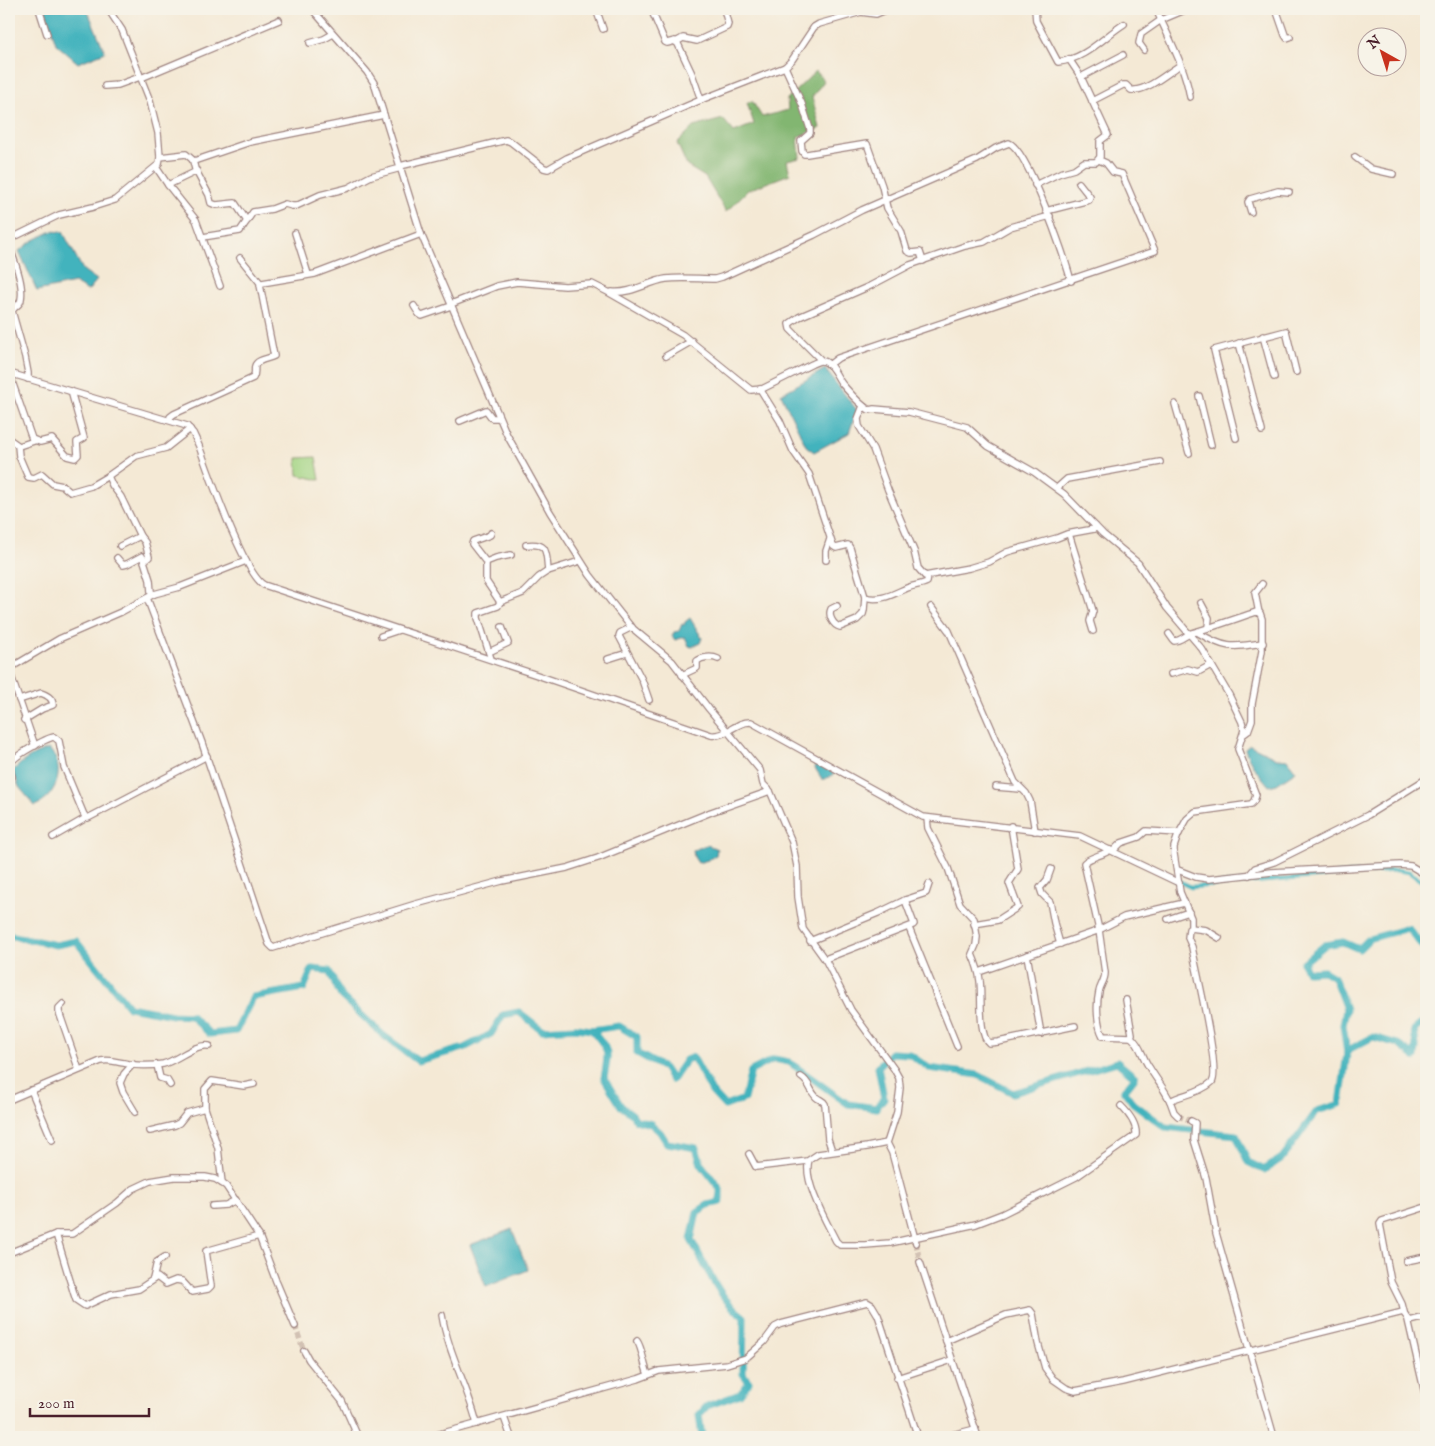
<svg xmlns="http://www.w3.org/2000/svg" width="1435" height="1446" viewBox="0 0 1435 1446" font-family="'IM FELL English',serif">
  <rect width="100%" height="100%" fill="#f7f3e8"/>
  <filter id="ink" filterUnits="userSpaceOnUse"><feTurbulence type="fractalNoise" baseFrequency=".02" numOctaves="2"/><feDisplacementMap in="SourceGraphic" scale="10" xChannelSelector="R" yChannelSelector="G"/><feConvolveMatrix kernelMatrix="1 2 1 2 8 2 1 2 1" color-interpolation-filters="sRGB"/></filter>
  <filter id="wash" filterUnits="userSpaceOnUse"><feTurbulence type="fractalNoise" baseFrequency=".0096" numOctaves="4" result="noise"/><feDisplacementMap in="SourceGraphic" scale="20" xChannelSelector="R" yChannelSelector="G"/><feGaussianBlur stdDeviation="1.12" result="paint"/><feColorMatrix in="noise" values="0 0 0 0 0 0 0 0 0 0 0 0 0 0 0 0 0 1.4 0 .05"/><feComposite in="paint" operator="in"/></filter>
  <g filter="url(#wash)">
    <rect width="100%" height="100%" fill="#f4e9d5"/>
    <!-- green -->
    <path fill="#a3d483" stroke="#767a57" d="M316,457l4,23 -22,-5 -1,-17z"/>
    <!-- forest -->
    <path fill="#82b671" stroke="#666a4e" d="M816,71l8,10 -12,16 8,31 -22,9 2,21 -13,3 3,13 -42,16 -22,22 -21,-35 -18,-11 -10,-23 16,-16 30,-8 11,13 20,-8 -7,-21 5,-2 10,16 26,-7 -1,-11z"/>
    <!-- water -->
    <g fill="#43b3bd" stroke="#466974">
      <path d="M45,9h42l18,43 -27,11 -22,-19z"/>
      <path d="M52,231l11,1 20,38 14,10 -9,11 -14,-8 -37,8 -18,-40 13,-10z"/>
      <path d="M825,369l32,41 -8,23 -35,19 -8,-6 -25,-52z"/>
      <path d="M690,618l12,20 -2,5 -8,4 -3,-1 -4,-9 -10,3 -3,-4 2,-4 5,-1 3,-7 2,1 1,-3z"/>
      <path d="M1250,745l27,13 10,1 9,12 -19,13 -8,2c-10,-12 -19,-22 -24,-37z"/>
      <path d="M49,749c18,18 8,47 -14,57l-16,-19 -6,-16c9,-11 23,-18 36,-22z"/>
      <path d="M818,763l14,9 2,2 -9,5h-3l-7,-11v-3z"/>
      <path d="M708,845l9,4 -1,6 -8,5 -10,3 -4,-6 -1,-7z"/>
      <path d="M512,1229l16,41 -42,17 -16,-42z"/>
    </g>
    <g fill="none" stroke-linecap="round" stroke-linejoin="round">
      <!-- canal -->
      <path stroke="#43b3bd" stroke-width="4.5" d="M1176,880l15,7 206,-17 12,2 17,12"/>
      <!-- river -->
      <g stroke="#43b3bd" stroke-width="7">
        <path d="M9,935l47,10 20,-4 53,66 44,8 18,1 19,18 26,-3 17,-34 51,-9 8,-19 17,2 12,25 42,39 35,26 46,-13 27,-14 12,-19 16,-3 23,18 34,-2 16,2 27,-4 18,11v16l27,15 8,12 14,-20 7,-3 19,35 13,14 19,-7 7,-28 23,-12 15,3 59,42 28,4 8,-10 -6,-31 13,-14 18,1 20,14 49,7 35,18 104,-31 18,15 -11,14 9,12 32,24 71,8 12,27 16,8 18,-12 35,-47 23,-7 7,-51 3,-4 23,-12 25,7 17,13 1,-11 -2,-16 12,-10"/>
        <path d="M592,1030c18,21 17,21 12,48l17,28 11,8 4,6 15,4 9,8 7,11 29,5 5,16 19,25v13l-12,3 -11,7 -6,28c16,27 27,58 53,77l-1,57 6,8 -9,12 -33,12 -8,9 3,22"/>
        <path d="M1347,1053l-4,-28 3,-16 -12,-32 -10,-6 -16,1 -5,-9 22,-18 18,-3 16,7 10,-10 39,-11 18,23"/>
      </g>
    </g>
  </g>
  <g filter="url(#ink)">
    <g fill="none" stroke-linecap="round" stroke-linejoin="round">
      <!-- minor-tunnel -->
      <g stroke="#d2c1b3" stroke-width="5.5" stroke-dasharray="5.5 3" stroke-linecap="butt">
        <path d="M1178,1116l13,5"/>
        <path d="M916,1243l4,19"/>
        <path d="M295,1326l9,25"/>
      </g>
      <!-- minor casing -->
      <g stroke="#9f8480" stroke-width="8">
        <g id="minor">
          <path d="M39,9l8,25"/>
          <path d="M312,9l55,63 7,11 47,151 86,201 43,77 40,63 41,52 41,34 37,48 51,61 3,14 7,7 22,51 5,24 1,31 5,32 23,32 25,49 43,59 5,9 1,10 -3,24 -10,31 5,10 24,90"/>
          <path d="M596,9l7,20"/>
          <path d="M651,9l14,33 2,1 8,-2 3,3 14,30 9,26"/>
          <path d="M1035,9l1,12 22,41c28,-3 44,-24 66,-38"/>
          <path d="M1156,9c12,28 29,57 34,88"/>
          <path d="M1276,9l9,26 2,3 3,-1"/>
          <path d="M676,42l7,-4 14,3 30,-14 1,-3 -4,-15"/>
          <path d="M310,43l14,-4 9,-5"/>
          <path d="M1144,50l-5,-7 2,-9 20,-14 26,-11"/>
          <path d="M785,67l17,37 8,25v4l-9,8 1,10 2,3h3l60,-10 15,42 5,22 14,23 6,20 4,2 9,-1 3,9"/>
          <path d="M1081,77l42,-22"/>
          <path d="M141,78l138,-58"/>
          <path d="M105,86l13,-1 22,-8"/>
          <path d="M1092,101l31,-16h3l5,5c15,2 37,-17 49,-25"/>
          <path d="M160,157l26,-3 8,7 56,-19 134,-27"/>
          <path d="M1355,157l16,12 22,5"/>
          <path d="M193,161l2,8 14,26 2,8 5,2 19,-2 12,18"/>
          <path d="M400,166l106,-26 5,2 33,26 4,1 19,-11 136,-59 82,-32 7,-7 22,-33 5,-3 42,-12 15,2 12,-5"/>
          <path d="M156,167l12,18 28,35 24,66"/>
          <path d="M168,185l29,-14"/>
          <path d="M1035,185l25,-12 14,-4 10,-7h12l4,-5v-16l8,-6 -27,-58 -12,-18"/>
          <path d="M1046,211l43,-11 1,-3 -11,-14"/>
          <path d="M1251,212l-3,-10 2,-3 28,-8 11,1"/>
          <path d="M295,233l13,41"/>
          <path d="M203,237l37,-6 13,-19 19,-3 13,-5 7,2h4l24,-11 28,-7 23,-12 30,-8"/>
          <path d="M9,242l3,-4 47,-23 34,-8 22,-7 44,-36 1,-7 -2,-24 -8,-32 -28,-71 -14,-21"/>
          <path d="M9,246c5,14 15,38 12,53 0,6 -7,7 -9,12l13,46 3,16v6"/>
          <path d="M240,258l21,26"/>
          <path d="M612,292c20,2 35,-10 54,-13 16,-2 33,0 49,0l7,-2 92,-42 48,-25 115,-50 19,-12 13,-5c19,7 56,115 62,138"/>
          <path d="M451,304l46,-18 20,-4 48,4 27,-2 16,8 75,43 68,55 11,-1 50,-25c3,-1 7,-4 11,-3 10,2 14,18 20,24 8,9 16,19 26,25l5,-1 35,3 58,15 21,19 46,26 30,22 39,40 35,29 29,45 35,41 27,46 13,27 2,8 -6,19 18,46 -2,6 -3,3 -56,8 -8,7 -9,16 -4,12v7l6,38 11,26v10l-2,1 -1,9 4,9c3,18 29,125 20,135 -11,11 -30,12 -42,19l4,11 4,4"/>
          <path d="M414,306l5,8 3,2 29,-10"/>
          <path d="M1263,336l11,41"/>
          <path d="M1239,343l23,88"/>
          <path d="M666,356l26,-15"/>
          <path d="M822,361l-32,-32 -1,-5 10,-7 71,-31 40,-21 55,-19 19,-4 26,-15 40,-11"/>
          <path d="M829,365l9,-7 317,-107 -33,-77 -9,-2 -7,-9 -7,-3"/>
          <path d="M9,373l178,53 6,7 6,13c9,25 45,128 65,139l273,90 174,60c16,2 25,-14 40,-13l172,95 157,19 99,47"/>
          <path d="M9,373l23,66 8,3 12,-3 15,17 8,2 3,-3 -1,-13 7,-4 -13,-47"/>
          <path d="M760,389l20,32 13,30 16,23 24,72 3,2 12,-3 2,3 15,49 -1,13 -1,4 -6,6 -17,7c-7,-2 -12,-11 -9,-18l6,-3"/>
          <path d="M1199,396l12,49"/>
          <path d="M1175,404l14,49"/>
          <path d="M863,406l-5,13 1,7 14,23 15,41 26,61 4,17 7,8 44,-8 20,-6 18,-10 50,-14 10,-4 27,-5 1,-3"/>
          <path d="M170,420v-3l4,-3 79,-36c3,-5 1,-7 2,-12 2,-7 14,-7 19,-10l-14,-71 2,-2 53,-9 106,-40"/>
          <path d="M460,421l26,-11 6,8h7"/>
          <path d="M1236,438l-22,-88 72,-19 10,41"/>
          <path d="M9,439l10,7 15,-5"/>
          <path d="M18,446l1,10 9,21 6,1 8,-4 11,10 10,2 7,6 21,-6 17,-10"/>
          <path d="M1057,488l10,-9 93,-17"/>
          <path d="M491,533l-1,2 -17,6 -1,3 14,18v19l14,21"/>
          <path d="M1069,534l24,77 -3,10 3,10"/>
          <path d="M526,545c23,-3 20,8 22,26"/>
          <path d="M120,546l20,-10"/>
          <path d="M117,558l6,7 4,-1 15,-8 2,5"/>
          <path d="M826,560v-9l4,-12"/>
          <path d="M486,562l10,-4 15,-3"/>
          <path d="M154,594l-3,-2 -1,-12 -6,-19 5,-4 -4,-15 -5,-6 -19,-39 -9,-12 -4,-9 28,-20 30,-8 24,-19"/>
          <path d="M865,597c15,5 28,-3 42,-9 7,-3 14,-3 20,-6l1,-6"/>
          <path d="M147,598l55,145 67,201 4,4 143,-44 86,-23 65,-13 31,-10 113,-46 59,-21"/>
          <path d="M1201,603l8,15 -1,9"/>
          <path d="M931,607l18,24 66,151 11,11 4,8 5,30"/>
          <path d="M1259,613l-4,-20 7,-9"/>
          <path d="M632,627l-12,6 -1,3 23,44 7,20"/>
          <path d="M1197,632c28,17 34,16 66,11"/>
          <path d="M1169,634l5,7c7,0 11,-6 18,-8 21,-6 43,-14 64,-21l4,1 2,6v32l-10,53v16l-4,11 -4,3"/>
          <path d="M381,636l18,-6"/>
          <path d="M489,652l19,-9 -6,-16"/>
          <path d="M491,659l-13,-41v-5l20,-7 2,-4 23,-9 16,-16 9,-6 32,-10"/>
          <path d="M608,659l19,-6"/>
          <path d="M1171,674l17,-5 10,3 13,-7"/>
          <path d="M682,675l15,-7v-7c5,-4 15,-5 21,-2"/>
          <path d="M19,700l22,-7c6,2 12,6 12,12l-11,4 -18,11"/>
          <path d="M35,746l-25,-73v-5l49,-29 62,-27 33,-18 26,-7 66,-26"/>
          <path d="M9,780l3,-3c-1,-4 -3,-8 -2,-12 1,-8 37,-27 44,-28l5,4 5,26 20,48 4,3 119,-62"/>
          <path d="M996,787l25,2"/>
          <path d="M927,818l1,10 20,40 12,36 14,15 3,18 -1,8 -4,9c4,9 7,17 8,27 2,14 -2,54 9,62l9,-1 77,-16"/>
          <path d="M53,837l33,-19"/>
          <path d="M1110,850c-8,6 -19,6 -26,13l15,67 6,43c0,8 -5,12 -6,19 -3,13 -2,33 4,44l28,1"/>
          <path d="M1113,851l8,-8 18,-6 7,-6 33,2"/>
          <path d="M1051,869l-4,11 -7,8 2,6 8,8 4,21 6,21"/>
          <path d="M1178,870l18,7 13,2 63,-7 128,-7 11,1 15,9"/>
          <path d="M1249,875l6,-7 19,-6 94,-47 58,-36"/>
          <path d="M1168,919l21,-7"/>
          <path d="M974,924l24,-4 20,-13 -9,-24 9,-14 -7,-43"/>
          <path d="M909,928l48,118"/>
          <path d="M1191,928l15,2 13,8"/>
          <path d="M810,941l68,-28 27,-13 21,-7 3,-9"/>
          <path d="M1027,955l14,79"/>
          <path d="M825,959l88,-34 1,-1 -9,-24"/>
          <path d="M979,972l118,-41 27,-14 60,-14"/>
          <path d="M1126,1000l6,34 -1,3c10,8 11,20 18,30 7,12 15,21 21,34"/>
          <path d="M63,1004l-4,4v4l20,58"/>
          <path d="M133,1064l-9,10 -4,9 3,9 12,20"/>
          <path d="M157,1065l3,13 7,2 3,5"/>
          <path d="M801,1077c9,5 8,13 15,20 3,3 7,3 9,7l3,35 4,12"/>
          <path d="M31,1090l21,50"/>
          <path d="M9,1100l92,-39c9,-2 14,1 23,2 11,3 27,3 39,1 14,-3 32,-21 46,-18"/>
          <path d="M205,1108v-19l7,-8 32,5 10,-2"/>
          <path d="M1191,1121l4,2 -1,17 12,38 10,55 58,204"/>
          <path d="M150,1131l25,-6 4,-2 8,-10 18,-5 13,40 4,35"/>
          <path d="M887,1143l-20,4 -49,7 -9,6c-7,20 18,63 27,81l4,4h25l25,-2 86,-19 26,-10 74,-37 60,-42c1,-11 -7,-21 -15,-29"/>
          <path d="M749,1154l7,13 52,-6"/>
          <path d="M212,1206l14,-1 10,-5"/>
          <path d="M56,1234l18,60 2,6 9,6 26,-12 28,-5 18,-12 9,7 10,-4 6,1 10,11 16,-3 3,-3 -5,-35 53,-15"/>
          <path d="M9,1253l47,-19h16l45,-31 16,-14 17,-8 24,-4h31l10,2 11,7 33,50 17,45 19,45"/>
          <path d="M1406,1261l20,-4"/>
          <path d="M920,1262l58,175"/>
          <path d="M153,1279l4,-17 8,-5"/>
          <path d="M1404,1312l-2,-8 -11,-22 -11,-58 2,-3 44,-14"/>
          <path d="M442,1315c6,38 26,72 35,109"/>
          <path d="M1408,1320l18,78"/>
          <path d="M637,1341c5,6 7,25 11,33"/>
          <path d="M946,1341l60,-26 24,-5 3,4 5,29 7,25 8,11 13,9 9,3 48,-9 280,-70 7,9 16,-4"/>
          <path d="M304,1351l5,9 33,41 16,36"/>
          <path d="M897,1378l55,-18"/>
          <path d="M504,1417l7,20"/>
          <path d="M429,1437l209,-58 21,-8 68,-7 19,-6 18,-16 11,-15 6,-3 86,-22 5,3 6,10 40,122"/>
          <path d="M944,1437l31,-8"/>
        </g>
      </g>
      <!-- highway casing -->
      <g stroke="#9f8480" stroke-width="11">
        <path id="highway" d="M1424,1437l2,-1"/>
      </g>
      <!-- minor -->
      <use href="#minor" stroke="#fff" stroke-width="5.5"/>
      <!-- highway -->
      <use href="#highway" stroke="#f0c369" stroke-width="9"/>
    </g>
  </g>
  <!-- margin -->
  <rect width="1435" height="1446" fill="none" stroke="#f7f3e8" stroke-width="30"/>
  <!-- north arrow -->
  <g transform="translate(1382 52) rotate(321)"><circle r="24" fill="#f7f3e8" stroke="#b29e9c"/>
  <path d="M0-4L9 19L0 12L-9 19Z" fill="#c8321e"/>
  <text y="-8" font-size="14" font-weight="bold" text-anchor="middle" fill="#4a1f2b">N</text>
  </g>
  <!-- scale -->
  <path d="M30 1408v8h119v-8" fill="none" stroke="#4a1f2b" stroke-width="2.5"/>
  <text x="38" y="1408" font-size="15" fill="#4a1f2b" stroke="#f7f3e8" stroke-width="4" paint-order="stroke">200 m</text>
</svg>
